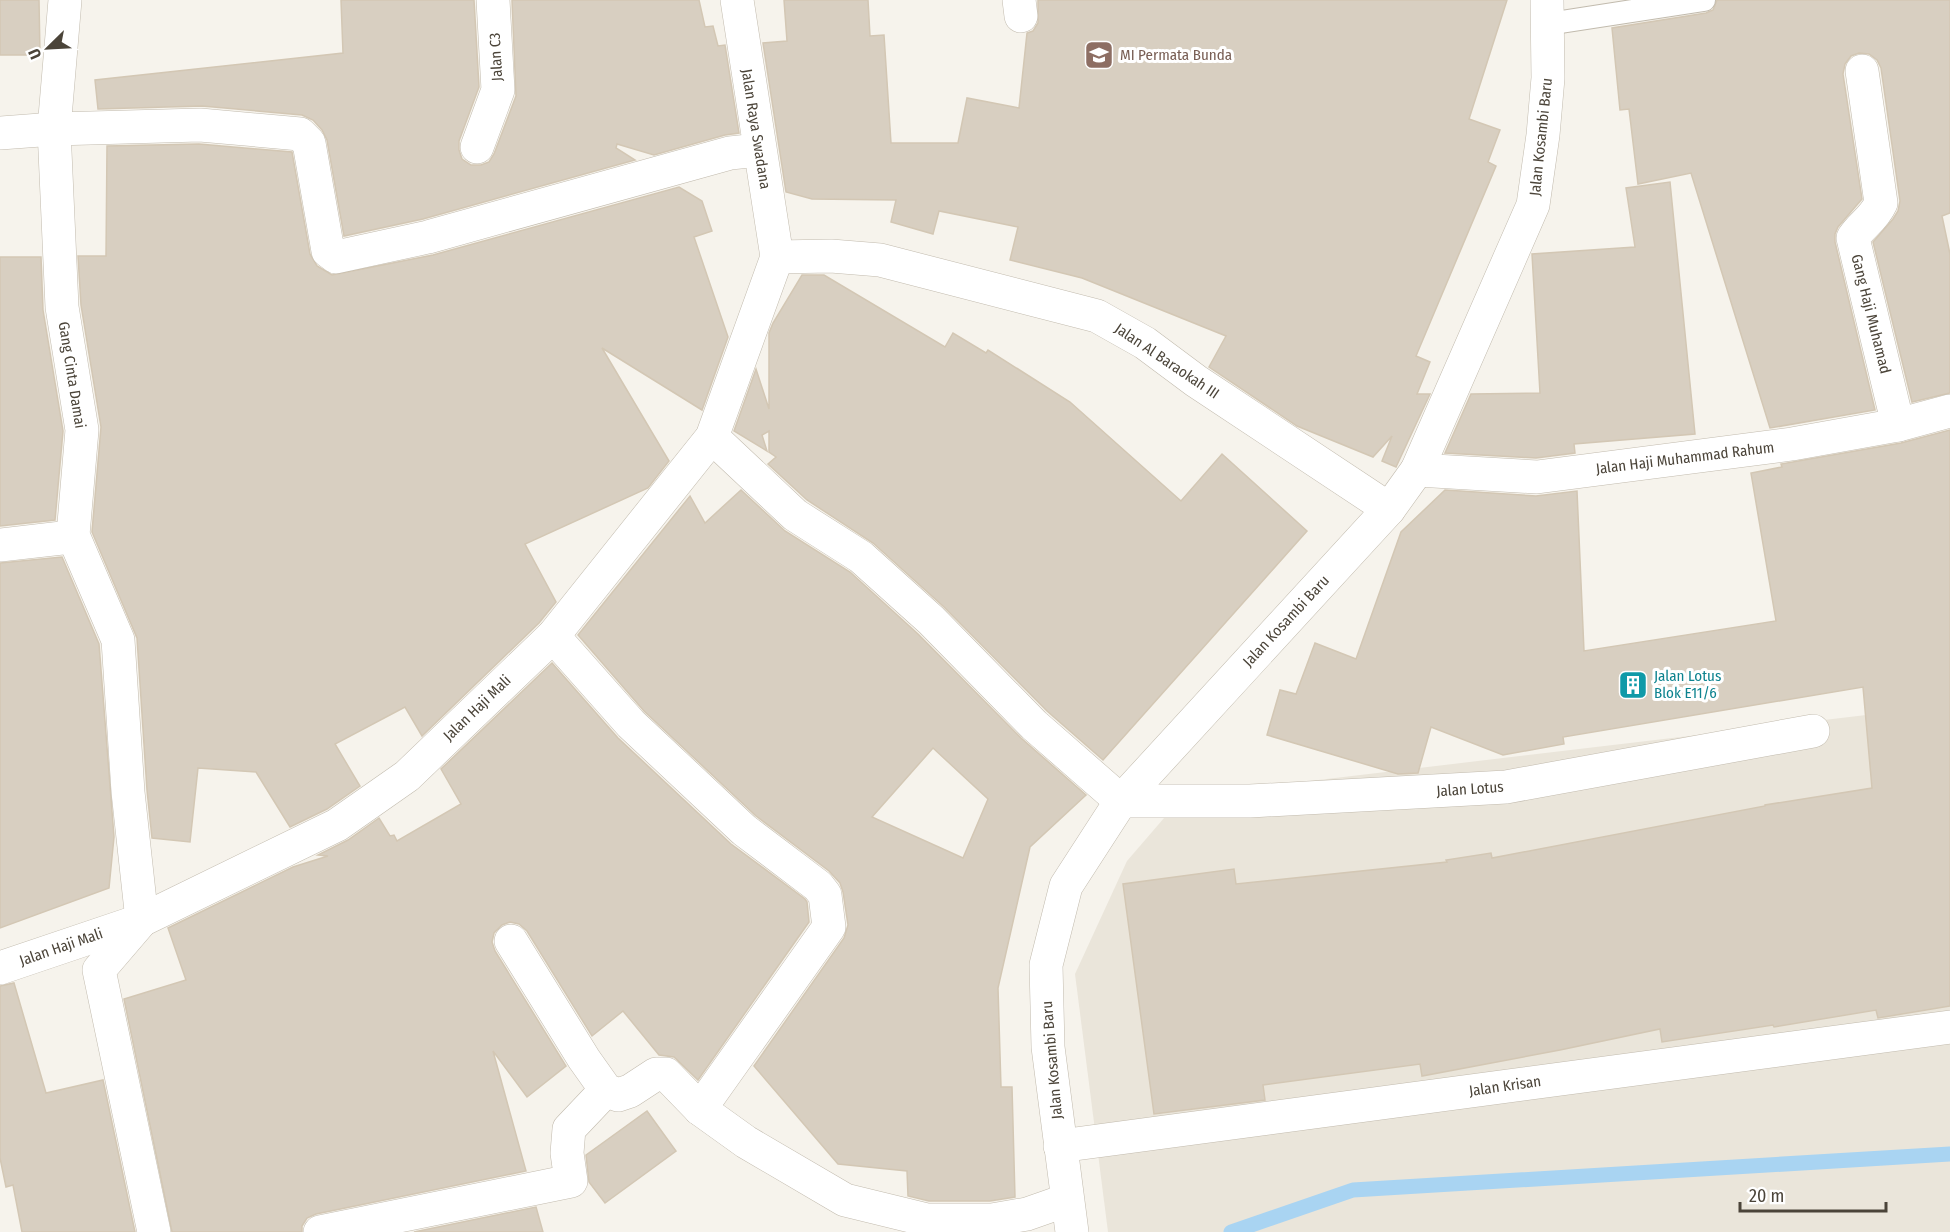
<svg xmlns="http://www.w3.org/2000/svg" width="1950" height="1232" viewBox="0 0 1950 1232" font-family="'Fira Sans Condensed',sans-serif">
  <rect width="100%" height="100%" fill="#f6f3ec"/>
  <!-- residential -->
  <path fill="#eae5da" d="M1950,705v527h-842l-33,-258 52,-113 56,-65z"/>
  <g fill="none" stroke-linecap="round" stroke-linejoin="round">
    <!-- stream -->
    <path stroke="#a9d4f2" stroke-width="15" d="M1231,1232l122,-42 597,-36"/>
  </g>
  <!-- building -->
  <g fill="#d8cfc1" stroke="#d3c7b4" stroke-width="1.5" fill-rule="evenodd">
    <path d="M0,0h39l1,55h-40z"/>
    <path d="M341,0h133l5,87 -20,54v9l3,9 9,6h10l8,-3 5,-8 22,-58 -4,-96h187l6,27 8,-1 5,20 7,-1 14,88 -14,2 -71,20 -37,-11 -1,4 19,12 -212,59 -79,17 -17,-96 -5,-10 -9,-10 -11,-5 -100,-9 -104,3 -3,-29 248,-27z"/>
    <path d="M784,0h84l2,36 14,-1 7,108h67l9,-45 52,10 8,-75 6,-2 5,-8v-23h469l-38,119 31,11 -12,32 8,4 -80,190 14,6 -13,32h13l-34,73 -14,-6 10,-25 -19,21 -76,-31 -88,-59 17,-31 -144,-58 -72,-18 8,-33 -79,-16 -6,23 -42,-12 5,-22 -84,-1 -26,-7 -23,-149 24,-2z"/>
    <path d="M1717,0h233v213l-8,3 8,38v139l-38,9 -39,-160 20,-23 5,-8 2,-10 -19,-133 -4,-8 -8,-6 -10,-1 -8,3 -6,8 -2,10 19,125 -24,28 -3,7v8l40,168 -105,18 -79,-255 -53,11 -9,-75 -9,1 -8,-82 94,-15 7,-3z"/>
    <path d="M199,144l93,8 18,102 7,12 15,9 101,-20 246,-68 23,14 10,30 -18,6 34,100 -26,73 -100,-62 67,113 -21,27 -123,56 31,58 -17,21 -117,113 -17,-29 -70,37 25,42 -33,23 -37,18 -34,-55 -58,-4 -8,74 -38,-4 -5,-48 -10,-152 -45,-106 9,-105 -20,-122 -3,-49h28l1,-110z"/>
    <path d="M1670,182l25,252 -121,10 1,9 -39,5 -91,-5 26,-59 69,-1 -8,-139 103,-7 -9,-59z"/>
    <path d="M0,257h41l2,53 20,121 -8,89 -55,6z"/>
    <path d="M802,275h22l121,72 8,-14 33,20 2,-3 82,52 111,99 41,-47 85,77 -204,229 -56,-49 -103,-104 -71,-64 -66,-43 -39,-36 8,-7 -7,-5v-21l-7,4 5,16 -33,-20 22,-62 13,40v-76l4,-10z"/>
    <path d="M1950,430v576l-72,12 -2,-8 -102,17 -1,-2 -111,17 -2,-13 -100,21 -138,26 -2,-12 -157,21 2,15 -111,14 -31,-230 111,-15 2,15 211,-22 -1,-2 45,-7 1,5 273,-52v-1l107,-17 -9,-101 -300,50 1,7 -61,11 -72,-28 -13,46 -20,1 -131,-39 13,-45 16,4 19,-51 41,16 45,-127 44,-42 91,6 41,-5 7,160 192,-30 -25,-148 31,-6 -1,-3 120,-21z"/>
    <path d="M741,490l44,41 65,41 68,62 103,104 65,57 -56,52 -32,141 3,99h11l3,110 -25,4h-61l-21,-5 -1,-25 -69,-7 -84,-98 90,-128 4,-13 -5,-33 -3,-9 -11,-12 -73,-55 -112,-105 -66,-76 112,-139 15,27zM933,748l55,51 -25,59 -91,-41z"/>
    <path d="M62,557l37,87 15,193 -5,51 -109,40v-365z"/>
    <path d="M552,663l66,75 113,106 74,55 2,3 2,20 -111,158 -24,-23 -15,-2 -36,-44 -31,25 -65,-105 -8,-7 -9,-2 -8,3 -8,8 -2,9 3,9 71,115 -39,31 -34,-46 33,120 -210,43 -9,4 -5,8v6h-130l-48,-233 62,-19 -18,-52 125,-61 35,-11 -10,-1 30,-15 31,-22 11,18 4,-1 3,6 64,-37 -20,-35z"/>
    <path d="M14,983l32,110 57,-13 32,152h-113l-9,-47 -7,2 -6,-29v-172z"/>
    <path d="M647,1111l29,40 -71,52 -16,-21 -3,-27z"/>
    <path d="M536,1207l7,25h-129z"/>
  </g>
  <g fill="none" stroke-linecap="round" stroke-linejoin="round">
    <!-- service casing -->
    <g stroke="#c2bbae" stroke-width="24">
      <path id="service" d="M1548,24l156,-24"/>
    </g>
    <!-- minor casing -->
    <g stroke="#c2bbae" stroke-width="34">
      <g id="minor">
        <path d="M65,0l-11,129 8,178 20,123 -9,105 45,105 10,152 14,128"/>
        <path d="M1019,0l2,16"/>
        <path d="M1862,71l19,132c-8,17 -19,21 -28,35l45,187"/>
        <path d="M0,133l54,-4 146,-4 100,9 9,9 19,108 8,6 92,-20 302,-84 29,-3"/>
        <path d="M477,147l21,-57 -5,-90"/>
        <path d="M777,257l54,-1 49,4 217,56 48,27 51,38 193,128"/>
        <path d="M712,437l83,78 66,42 70,63 103,105 87,76h129l256,-14 307,-56"/>
        <path d="M1417,470l120,7 255,-33 106,-19 52,-14"/>
        <path d="M0,545l62,-7 11,-3"/>
        <path d="M553,636l78,88 113,106 74,56 7,9 4,32 -129,182"/>
        <path d="M141,921l-42,49 55,262"/>
        <path d="M511,941l73,118 22,31 12,5 12,-4 26,-17h10l34,35 46,33 99,58 82,20h65l35,-6 40,-14"/>
        <path d="M0,968l142,-48 195,-95 70,-49 146,-140 159,-199 65,-180 -40,-257"/>
        <path d="M1060,1146l890,-119"/>
        <path d="M320,1232l251,-51 -4,-28 2,-24 37,-39"/>
        <path d="M1072,1232l-24,-185 -2,-82 20,-79 55,-85 268,-292 28,-39 116,-265 10,-70 5,-57 -1,-78"/>
      </g>
    </g>
    <!-- service -->
    <use href="#service" stroke="#fff" stroke-width="22"/>
    <!-- minor -->
    <use href="#minor" stroke="#fff" stroke-width="33"/>
  </g>
  <!-- icons -->
  <defs>
    <g id="school-square" transform="scale(1.5)"><rect x="-9" y="-9" width="18" height="18" rx="4" fill="#8d6e63" stroke="#fff"/><path d="M0-5L7-2L0 1L-7-2ZM-4 1L0 2.5L4 1V4Q0 6-4 4Z" fill="#fff"/></g>
    <g id="building-square" transform="scale(1.5)"><rect x="-9" y="-9" width="18" height="18" rx="4" fill="#0f9aa8" stroke="#fff"/><path d="M-4-6H4V6H1V3H-1V6H-4ZM-2.5-4.3h1.7v1.8h-1.7ZM.8-4.3h1.7v1.8H.8ZM-2.5-1h1.7V.8h-1.7ZM.8-1h1.7V.8H.8Z" fill="#fff"/></g>
  </defs>
  <g fill-rule="evenodd">
    <use href="#school-square" x="1099" y="55"/>
    <use href="#building-square" x="1633" y="685"/>
  </g>
  <g text-anchor="middle" dominant-baseline="central" stroke-width="6" stroke-linejoin="round" paint-order="stroke">
    <!-- education labels -->
    <g font-size="15" fill="#785e54" stroke="#fff" text-anchor="start">
      <text x="1120" y="55">MI Permata Bunda</text>
    </g>
    <!-- street labels -->
    <g font-size="15" fill="#4b4439" stroke="#fff">
      <text transform="translate(496 57) rotate(-93)">Jalan C3</text>
      <text transform="translate(756 129) rotate(81)">Jalan Raya Swadana</text>
      <text transform="translate(1541 137) rotate(-84)">Jalan Kosambi Baru</text>
      <text transform="translate(1871 314) rotate(76)">Gang Haji Muhamad</text>
      <text transform="translate(1167 361) rotate(34)">Jalan Al Baraokah III</text>
      <text transform="translate(72 375) rotate(81)">Gang Cinta Damai</text>
      <text transform="translate(1685 458) rotate(-7)">Jalan Haji Muhammad Rahum</text>
      <text transform="translate(1286 621) rotate(-47)">Jalan Kosambi Baru</text>
      <text transform="translate(477 708) rotate(-44)">Jalan Haji Mali</text>
      <text transform="translate(1470 789) rotate(-4)">Jalan Lotus</text>
      <text transform="translate(61 947) rotate(-19)">Jalan Haji Mali</text>
      <text transform="translate(1052 1060) rotate(-95)">Jalan Kosambi Baru</text>
      <text transform="translate(1505 1086) rotate(-8)">Jalan Krisan</text>
    </g>
    <!-- culture labels -->
    <g font-size="15" fill="#0d838f" stroke="#fff" text-anchor="start">
      <text x="1654" y="676">Jalan Lotus<tspan x="1654" dy="17">Blok E11/6</tspan></text>
    </g>
  </g>
  <!-- north arrow -->
  <g transform="translate(48 48) rotate(246)" stroke="#ffffff" stroke-width="4.5" paint-order="stroke">
  <path d="M0-4.5L10 22L0 15L-10 22Z" fill="#4b4439"/>
  <text y="-9" font-size="16" font-weight="bold" text-anchor="middle" fill="#4b4439">U</text>
  </g>
  <!-- scale -->
  <path d="M1740 1202v9h146v-9" fill="none" stroke="#4b4439" stroke-width="3"/>
  <text x="1749" y="1202" font-size="18" fill="#4b4439" stroke="#ffffff" stroke-width="4.5" paint-order="stroke">20 m</text>
</svg>
